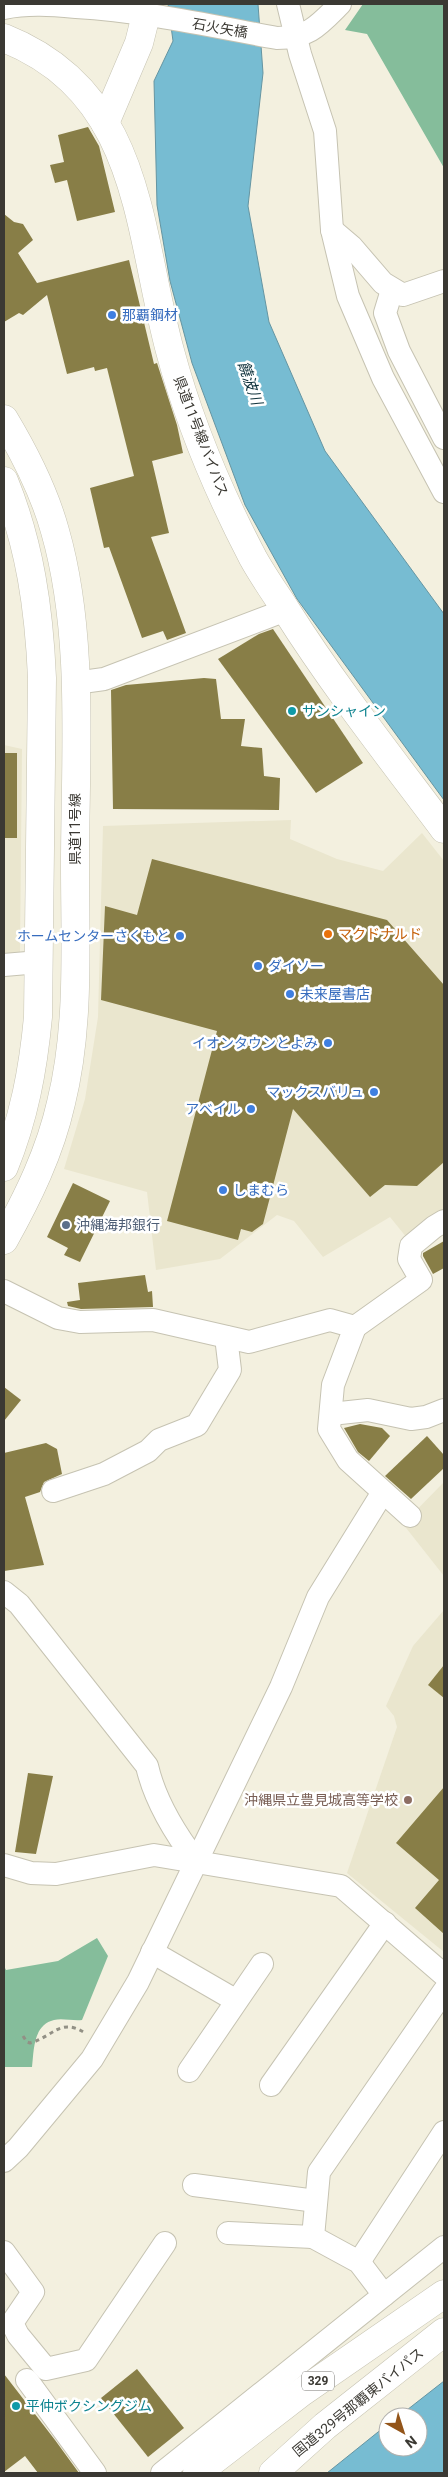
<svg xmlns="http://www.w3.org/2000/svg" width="448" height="2477" viewBox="0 0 448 2477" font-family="Roboto,'Noto Sans JP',sans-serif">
  <rect width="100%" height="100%" fill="#f3f0df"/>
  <!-- built -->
  <g fill="#eae6ce">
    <path d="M4,745l18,4 -2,203 -16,4z"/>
    <path d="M291,820l-1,19 47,20 46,12 39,-38 22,28v353l-37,24 -17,-21 -67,40 -29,-36 -17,-6 -57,44 -64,11 -9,-78 -83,-23 21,-70 13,-82 5,-191z"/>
    <path d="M444,1482v94l-41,-52z"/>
    <path d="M444,1610v342l-97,-79 50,-146 -3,-11 -8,-10 27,-60z"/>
  </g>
  <!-- forest -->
  <g fill="#85bd9b">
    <path d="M363,4h81v164l-77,-134 -22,-4z"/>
    <path d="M97,1938l11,18 -26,64c-9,1 -20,-2 -28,0 -21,5 -20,30 -22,47h-28v-101l2,4 52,-9z"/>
  </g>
  <!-- water -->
  <g fill="#77bcd2" stroke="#6595a2">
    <path d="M168,4h90l5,69 -15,133 21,116 56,129 119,163v186l-147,-201 -52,-94 -53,-142 -22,-82 -13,-76 -3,-124 19,-40z"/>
    <path d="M444,2381v92h-117l61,-49v23h30v-30h-20z"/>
  </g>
  <!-- building -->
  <g fill="#887e47">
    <path d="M88,127l11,19 16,66 -38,9 -10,-41 -12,3 -5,-18 14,-3 -6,-27z"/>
    <path d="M4,214l10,8 9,2 10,16 -15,13 19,30 92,-23 25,104 3,-1 20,62 6,28 -31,8 17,72 -18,4 35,96 -19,7 -4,-9 -21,7 -33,-91 -5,1 -14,-60 44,-12 -27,-108 -12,3 -1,-4 -27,7 -20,-79 -24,20 -4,-2 -15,9z"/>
    <path d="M273,629l90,134 -47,30 -98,-134 41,-25z"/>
    <path d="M204,678l12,1 5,40h24l-4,27 21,2 2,28 16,2 -1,32 -166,-1 -2,-119 15,-5z"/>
    <rect x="4" y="753" width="13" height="85"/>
    <path d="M152,859l235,61 57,65v177l-27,24 -32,-1 -15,12 -77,-88 -30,115 -11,8 -11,-3 -3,11 -71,-19 50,-190 -116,-31 4,-94 32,9z"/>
    <path d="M73,1183l37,18 -30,61 -16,-7 4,-7 -21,-11z"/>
    <path d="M444,1241v27l-11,6 -10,-18v-3z"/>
    <path d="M145,1275l3,17 4,-1 1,16 -72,2 -13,-3 -1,-4 13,-2 -2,-17z"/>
    <path d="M4,1387l17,13 -17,21z"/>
    <path d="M360,1424l22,4 8,8 -21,25 -11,-9 -14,-24z"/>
    <path d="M427,1436l17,19v13l-33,31 -26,-23z"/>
    <path d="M46,1443l11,6 5,25 -18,8 -4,10 -15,5 19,68 -40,6v-118z"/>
    <path d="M444,1665v33l-16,-13z"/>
    <path d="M28,1773l25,3 -17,78 -21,-2z"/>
    <path d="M444,1787v147l-29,-26 24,-28 -43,-37z"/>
    <path d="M137,2369l47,59 -36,29 -47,-59z"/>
    <path d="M4,2374l51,66 24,33h-41l-13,-17 -21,16z"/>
  </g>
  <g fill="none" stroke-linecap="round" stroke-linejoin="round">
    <!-- minor casing -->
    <g stroke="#c6c3b2" stroke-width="24">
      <g id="minor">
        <path d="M288,4l12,50 25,77 7,99 16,66 35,82 61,114"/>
        <path d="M4,8c24,-5 48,-3 72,-1 68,4 135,19 201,31 32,0 42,-13 63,-34"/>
        <path d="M332,230l20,17 31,36 20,12 41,-14"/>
        <path d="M392,290l-7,23 14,38 45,87"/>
        <path d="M75,683l29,-4 182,-69"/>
        <path d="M4,965l35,-3"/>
        <path d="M4,1291l54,27 22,4 73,-2 96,22 81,-22 25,7 -22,58 -4,44 19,31 62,56"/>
        <path d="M355,1327l66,-47 -12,-21 2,-13 23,-19 10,-6"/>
        <path d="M331,1414l37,-4 43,9 15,-2 18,-7"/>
        <path d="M53,1491l51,-17 44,-23 11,-11 38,-15 33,-55 -4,-33"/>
        <path d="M4,1592l15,12 128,162c8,35 27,66 49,95"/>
        <path d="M4,1865l27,8 25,1 98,-19 187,31 103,89"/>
        <path d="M152,1952l83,48"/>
        <path d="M189,2071l73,-107"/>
        <path d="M271,2085l114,-162"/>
        <path d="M4,2161l14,-13 74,-89 46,-77 143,-295 37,-90 65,-105"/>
        <path d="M194,2185l122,16"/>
        <path d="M228,2233l85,4"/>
        <path d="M4,2252l29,40 -21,31 6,12 28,34 40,-9 79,-117"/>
        <path d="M359,2262l85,-130"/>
        <path d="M384,2295l-25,-33 -46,-25 6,-65 125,-181"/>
        <path d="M27,2380l68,93"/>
        <path d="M162,2473l282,-226"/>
      </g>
    </g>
    <!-- major casing -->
    <g stroke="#c6c3b2" stroke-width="29">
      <g id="major">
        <path d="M4,38c138,55 133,191 166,313 19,71 49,142 83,207 10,18 22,35 33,52 48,76 104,147 158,219"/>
        <path d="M105,123l34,-80 7,-28"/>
        <path d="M4,419c21,35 40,72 51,112 30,104 20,226 20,334 0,79 5,162 -14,238 -11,49 -33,94 -57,137"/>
        <path d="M4,481c26,64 35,128 38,197l-4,339c-5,53 -14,101 -34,150"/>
      </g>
    </g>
    <!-- highway casing -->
    <g stroke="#c6c3b2" stroke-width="29">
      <g id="highway">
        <path d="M197,2473l105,-81 142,-98"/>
        <path d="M273,2473l52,-47 119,-94"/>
      </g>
    </g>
    <!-- path -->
    <path stroke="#929085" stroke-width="3" stroke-dasharray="4 4" stroke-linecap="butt" d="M23,2036l4,6 3,1c23,-6 30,-26 55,-10"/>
    <!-- minor -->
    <use href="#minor" stroke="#fff" stroke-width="22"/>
    <!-- major -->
    <use href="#major" stroke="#fff" stroke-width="28"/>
    <!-- highway -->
    <use href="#highway" stroke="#fff" stroke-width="28"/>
  </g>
  <!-- markers -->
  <g fill="#3f7fe0" stroke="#fff" stroke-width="2">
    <circle cx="112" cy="315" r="5"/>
    <circle cx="180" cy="936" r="5"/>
    <circle cx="258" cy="966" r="5"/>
    <circle cx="290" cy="994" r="5"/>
    <circle cx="328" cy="1043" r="5"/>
    <circle cx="374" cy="1092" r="5"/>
    <circle cx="251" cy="1109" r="5"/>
    <circle cx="223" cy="1190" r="5"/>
  </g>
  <g fill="#0f9aa8" stroke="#fff" stroke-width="2">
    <circle cx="292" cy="711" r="5"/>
    <circle cx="16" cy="2406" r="5"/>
  </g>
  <circle fill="#e8710a" stroke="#fff" stroke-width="2" cx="328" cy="934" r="5"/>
  <circle fill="#5c6f8a" stroke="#fff" stroke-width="2" cx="66" cy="1225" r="5"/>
  <circle fill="#8d6e63" stroke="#fff" stroke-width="2" cx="408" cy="1800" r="5"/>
  <g text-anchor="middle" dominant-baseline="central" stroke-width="5" stroke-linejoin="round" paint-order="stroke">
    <!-- shield labels -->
    <rect fill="#fff" stroke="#767470" stroke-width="1" x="302" y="2371.5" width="32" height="19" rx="4"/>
    <g font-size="12" font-weight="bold" fill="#3b3933">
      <text x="318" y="2381">329</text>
    </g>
    <!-- street labels -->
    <g font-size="14" fill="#3b3933" stroke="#fff">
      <text transform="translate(220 28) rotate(10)">石火矢橋</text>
      <text transform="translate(201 436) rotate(69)">県道11号線バイパス</text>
      <text transform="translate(75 829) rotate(-90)">県道11号線</text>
      <text transform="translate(358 2402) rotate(-39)">国道329号那覇東バイパス</text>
    </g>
    <!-- shop labels -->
    <g font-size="14" fill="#366cbe" stroke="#fff" text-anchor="start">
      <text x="122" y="315">那覇鋼材</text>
      <text x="170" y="936" text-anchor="end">ホームセンターさくもと</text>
      <text x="268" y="966">ダイソー</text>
      <text x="300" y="994">未来屋書店</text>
      <text x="318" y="1043" text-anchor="end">イオンタウンとよみ</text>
      <text x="364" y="1092" text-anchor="end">マックスバリュ</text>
      <text x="241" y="1109" text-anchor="end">アベイル</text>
      <text x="233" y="1190">しまむら</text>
    </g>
    <!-- culture labels -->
    <g font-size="14" fill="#0d838f" stroke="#fff" text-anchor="start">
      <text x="302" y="711">サンシャイン</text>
      <text x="26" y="2406">平仲ボクシングジム</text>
    </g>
    <!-- food labels -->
    <g font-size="14" fill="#c56008" stroke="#fff" text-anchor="start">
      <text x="338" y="934">マクドナルド</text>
    </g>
    <!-- service labels -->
    <g font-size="14" fill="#4e5e75" stroke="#fff" text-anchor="start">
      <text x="76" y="1225">沖縄海邦銀行</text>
    </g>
    <!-- education labels -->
    <g font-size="14" fill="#785e54" stroke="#fff" text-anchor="end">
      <text x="398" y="1800">沖縄県立豊見城高等学校</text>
    </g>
    <!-- water labels -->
    <g font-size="15" font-style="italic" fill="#0f313b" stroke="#fff">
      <text transform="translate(250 383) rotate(71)">饒波川</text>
    </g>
  </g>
  <!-- border -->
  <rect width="448" height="2477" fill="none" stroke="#3b3933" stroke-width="10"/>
  <!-- north arrow -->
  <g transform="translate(403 2432) rotate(141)"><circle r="24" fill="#ffffff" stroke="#b1b0ad"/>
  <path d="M0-4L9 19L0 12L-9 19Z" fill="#93551a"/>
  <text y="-8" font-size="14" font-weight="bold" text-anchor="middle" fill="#3b3933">N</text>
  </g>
</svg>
